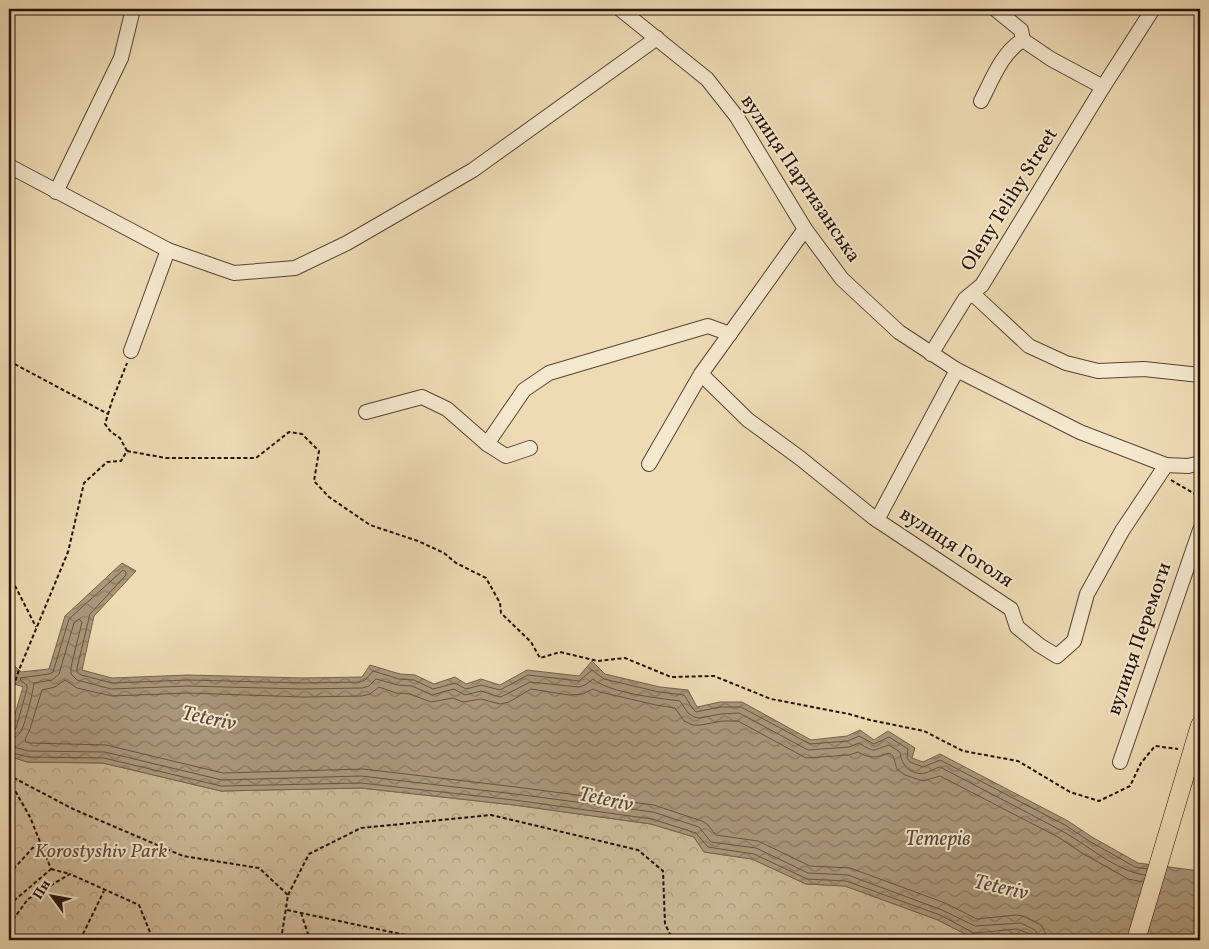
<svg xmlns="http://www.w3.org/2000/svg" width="1209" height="949" viewBox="0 0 1209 949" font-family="Vollkorn,serif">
  <defs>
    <pattern id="forest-crowns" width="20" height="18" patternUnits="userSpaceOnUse" patternTransform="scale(1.25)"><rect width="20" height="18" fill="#ccb997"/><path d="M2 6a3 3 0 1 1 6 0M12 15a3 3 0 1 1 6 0" fill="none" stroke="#af9e81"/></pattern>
    <pattern id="water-waves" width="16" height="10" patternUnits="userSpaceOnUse" patternTransform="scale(1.25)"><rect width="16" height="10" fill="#aa977a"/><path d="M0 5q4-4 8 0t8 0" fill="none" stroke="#8a7a62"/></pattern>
  </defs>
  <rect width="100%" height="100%" fill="#eedbb4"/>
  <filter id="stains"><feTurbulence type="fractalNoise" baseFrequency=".004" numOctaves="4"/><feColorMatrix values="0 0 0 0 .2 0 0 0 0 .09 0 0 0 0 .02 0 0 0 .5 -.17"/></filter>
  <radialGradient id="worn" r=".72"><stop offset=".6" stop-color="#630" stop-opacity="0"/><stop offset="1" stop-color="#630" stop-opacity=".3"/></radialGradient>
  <!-- forest -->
  <path fill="url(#forest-crowns)" stroke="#786650" d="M9,756l18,6 76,1 118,28 140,-3 153,17 137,19 43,13 10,15 48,7 54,25 39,2 93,34 35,18 44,-4 16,6h-1024z"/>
  <!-- water -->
  <path fill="url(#water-waves)" stroke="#75624d" d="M122,563l14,8 -42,45 -12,54 30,8 76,-3 115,3 59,-1 8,-12 30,9 15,1 19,9 21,-7 11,7 15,-5 19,6 27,-15 52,6 13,-15 13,13 55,13 28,3 9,17 23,-5h22l69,38 36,-4 13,-6 14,10 14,-9 27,17 -3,10 11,4 17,-8 128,67 24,16 46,26 62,8v69h-167l-16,-6 -44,4 -35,-18 -93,-34 -39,-2 -54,-25 -48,-7 -10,-15 -43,-13 -137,-19 -153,-17 -140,3 -118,-28 -76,-1 -18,-6v-22l14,-47 -14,-5v-22l12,12 28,-3 16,-53z"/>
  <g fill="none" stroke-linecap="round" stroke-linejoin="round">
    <!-- shore -->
    <g stroke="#685442" stroke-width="1">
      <path d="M9,732l4,-1 3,-3 11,-39v-4l-6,-4 -1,-3 29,-4 4,-2 16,-53 54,-49 3,2v3l-36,39 -13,54v4l4,3 31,8 76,-3 115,3 58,-1 4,-2 8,-9 26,8 15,1 19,9 22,-6 11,6 15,-4 19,5 28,-15 51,6 13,-11 12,9 55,13 25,3 9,14 3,3 24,-5h21l69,37 38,-3 11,-5 15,8 15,-7 19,12 -1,9 3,4 13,5 17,-7 125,65 24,16 46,26 12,2"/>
      <path d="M9,738c4,0 8,-1 11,-5 5,-7 13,-41 14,-50l18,-3 7,-6 15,-51 5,-4 3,3 -11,45v7l6,6 34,9 77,-3 115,3 59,-1 7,-2 7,-7 22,6 14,1 20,9 22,-6 11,6 16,-4 19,6 5,-2 25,-13 49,5 6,-2 8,-6c17,14 64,19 87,22l8,12 6,4 6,1 21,-4 18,-1 69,37 41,-3 10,-4c18,11 12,7 30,2l11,7c1,13 11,24 25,21 5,-1 10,-5 15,-6 40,21 81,42 120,63 27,14 55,41 85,45"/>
      <path d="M9,746l20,5 76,1 117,28 139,-4 154,18 138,18 46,15 12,15 45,6 52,25 40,2 94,35 33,16 46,-3 14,7 3,5 1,5"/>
      <path d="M9,752l19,5 76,1 117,28 140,-3 153,17 138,19 44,14 12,14 46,7 53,25 39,2 94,34 34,18 43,-4 13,5 3,6"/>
      <path d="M1047,940l-2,-8 -4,-7 -18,-9 -7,-1 -39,4 -32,-16 -95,-35 -40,-2 -52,-25 -42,-6 -8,-10 -6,-4 -48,-16 -138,-18 -153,-18 -140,4 -117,-28 -76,-2 -4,-1 -1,-3 4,-7 13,-42 13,-3 10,-7 12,8 35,8 76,-3 115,4 59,-1 8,-2 9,-7 17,6 14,1 21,8 22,-4 10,4 18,-3 19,5 9,-2 22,-13 38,6 14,-1 10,-5 7,3 56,13 19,3 9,13 9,4h8l21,-4h16l68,37 43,-3 9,-3c12,7 18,6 31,1l4,3 4,13 8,6 18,6 17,-5 118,61 24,16 46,26 15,3"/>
    </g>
    <!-- minor casing -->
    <g stroke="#574434" stroke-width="16">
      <g id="minor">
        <path d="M620,9l87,70 30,38 68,112 37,50 57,53 58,38 123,62 86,33 22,1 12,-3"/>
        <path d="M995,9l26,21 2,10"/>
        <path d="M981,101c11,-21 21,-49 42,-61l28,19 52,28"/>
        <path d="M9,166l159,84 66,23 61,-5 52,-25 126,-73 184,-132"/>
        <path d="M56,192l65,-134 12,-49"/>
        <path d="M805,229l-104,145 47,46 52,38 74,60 137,91 6,18 22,18 18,11 17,-15 13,-47 35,-63 44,-66"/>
        <path d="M973,294l56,52 37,17 32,8 46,-2 56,6"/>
        <path d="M131,351l37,-101"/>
        <path d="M931,354l34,-55 17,-14 121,-198 50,-78"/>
        <path d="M366,412l56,-15 25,12 40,35 37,-54 25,-17 159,-47 22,8"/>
        <path d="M487,444l19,12 24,-8"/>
        <path d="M649,464l52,-90"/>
        <path d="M877,520l80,-150"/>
        <path d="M1120,762l80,-232"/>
      </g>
    </g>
    <!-- major casing -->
    <g stroke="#25120a" stroke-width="19">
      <path id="major" d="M1136,940l64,-215"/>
    </g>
    <!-- path -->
    <g stroke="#25120a" stroke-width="2" stroke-dasharray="4 2.5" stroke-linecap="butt">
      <path d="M9,361l99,53"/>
      <path d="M127,451l39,7h90l33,-26 13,2 17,17 -5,30 15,16 41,28 48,16 26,12 12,10 30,15 14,25 1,10 30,29 9,16 20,-6 38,9 27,-3 46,19 43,-1 57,23 78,15 21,6 54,11 39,20 55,10 52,31 29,9 31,-15 11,-23 14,-17 23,3"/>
      <path d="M1171,480l29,17"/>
      <path d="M9,574l27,53"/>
      <path d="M9,699l10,-29 49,-118 16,-69 23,-21 14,-1 6,-10 -7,-13 -9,-6 -6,-8 7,-23 15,-38"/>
      <path d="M9,773l5,5 59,31 110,47 76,12 29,27 -7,45"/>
      <path d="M9,780l21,37 21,52"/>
      <path d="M51,869l19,5"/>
      <path d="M9,874l30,-33"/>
      <path d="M288,895l21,-41 52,-26 130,-13 147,35 25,21 2,53 8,16"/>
      <path d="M9,905l42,-36"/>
      <path d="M287,910l142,30"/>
      <path d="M301,913l7,21 11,6"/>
      <path d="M9,925l19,-26 42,-25 69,31 14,35"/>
      <path d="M80,940l24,-49"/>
    </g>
    <!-- minor -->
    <use href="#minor" stroke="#f4e8ce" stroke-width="14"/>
    <!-- major -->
    <use href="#major" stroke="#eedbb4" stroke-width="18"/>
  </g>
  <g text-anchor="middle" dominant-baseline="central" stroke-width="4" stroke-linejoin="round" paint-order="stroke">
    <!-- street labels -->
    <g font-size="20" fill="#25120a" stroke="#f4e8ce">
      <text transform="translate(800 179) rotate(56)">вулиця Партизанська</text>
      <text transform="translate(1010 200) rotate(-58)">Oleny Telihy Street</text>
      <text transform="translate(956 548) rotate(33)">вулиця Гоголя</text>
      <text transform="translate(1140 639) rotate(-71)">вулиця Перемоги</text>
    </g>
    <!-- park labels -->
    <g font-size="20" font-style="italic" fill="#5f4c3b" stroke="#f4e8ce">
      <text x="101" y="852">Korostyshiv Park</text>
    </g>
    <!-- water labels -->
    <g font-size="21" font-style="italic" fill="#5a4737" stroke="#f4e8ce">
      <text transform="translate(209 719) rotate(12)">Teteriv</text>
      <text transform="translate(606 800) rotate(12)">Teteriv</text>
      <text x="938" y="839">Тетерів</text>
      <text transform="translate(1001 888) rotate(13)">Teteriv</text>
    </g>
  </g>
  <!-- margin -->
  <rect width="1209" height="949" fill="none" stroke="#eedbb4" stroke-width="30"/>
  <rect x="10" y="10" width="1189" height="929" fill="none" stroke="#25120a" stroke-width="2.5"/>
  <rect x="15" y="15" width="1179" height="919" fill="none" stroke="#25120a"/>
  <!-- north arrow -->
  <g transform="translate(52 896) rotate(302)" stroke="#f4e8ce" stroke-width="4" paint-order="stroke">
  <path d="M0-4L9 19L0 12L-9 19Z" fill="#25120a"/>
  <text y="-8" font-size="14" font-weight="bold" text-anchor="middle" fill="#25120a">Пн</text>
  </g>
  <rect width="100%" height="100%" filter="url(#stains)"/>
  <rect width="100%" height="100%" fill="url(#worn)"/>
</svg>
